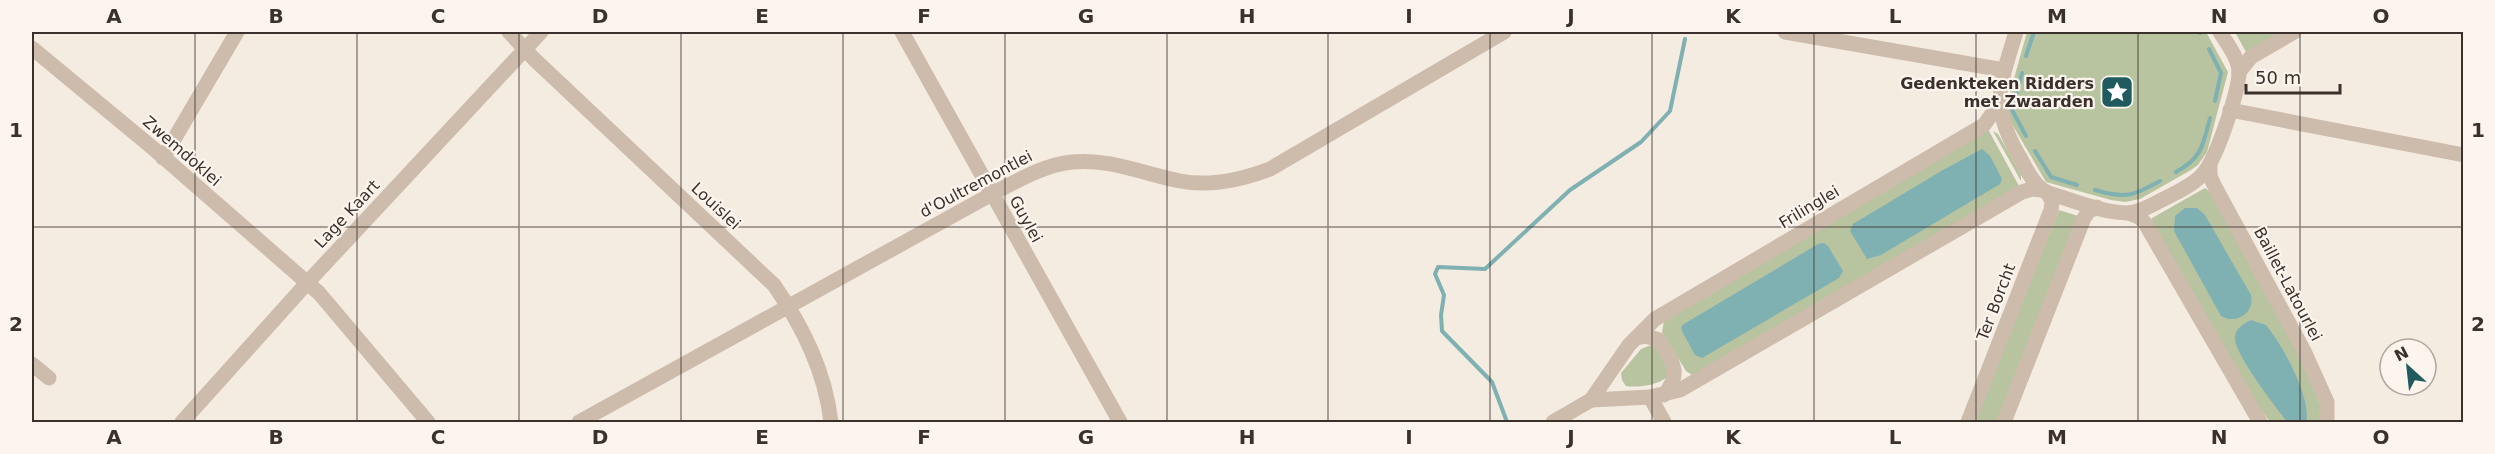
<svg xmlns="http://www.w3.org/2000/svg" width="2495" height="454" viewBox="0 0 2495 454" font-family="'DejaVu Sans',sans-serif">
  <rect width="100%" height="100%" fill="#f4ebe1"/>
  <!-- green -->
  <g fill="#b8c4a0">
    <path d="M2027,32h179l22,40 -21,80 -9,13 -7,5 -51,29 -15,3 -14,-2 -65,-18 -40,-68v-7z"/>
    <path d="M2235,32h48l-37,20z"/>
    <path d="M1986,131h3l30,55 -327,189 -6,-4 -24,-39 2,-11z"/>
    <path d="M1993,131l5,3 23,40v7z"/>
    <path d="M2205,188l5,4 87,157 24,58v15h-51l-22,-30 -97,-170 1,-4z"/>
    <path d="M2059,210l19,6 -79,206h-25z"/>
    <path d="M1651,345c13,4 17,19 16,32 -9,8 -29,11 -41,9l-4,-6 -1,-7 20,-24z"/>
  </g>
  <!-- water -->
  <g fill="#7fb0b2">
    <path d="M1982,149l8,7 12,23 -2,5 -119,71 -14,4 -17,-28 3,-7 90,-54z"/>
    <path d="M2185,208h12l8,7 46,80c4,18 -15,30 -30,21l-47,-85 1,-15z"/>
    <path d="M1824,243l4,3 15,25 -4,7 -137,80 -7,-3 -13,-24 -1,-4 3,-3 134,-80z"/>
    <path d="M2251,320l15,5c16,19 46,73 40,97h-18l-2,-2c-11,-14 -54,-69 -51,-84 1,-8 10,-13 16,-16z"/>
  </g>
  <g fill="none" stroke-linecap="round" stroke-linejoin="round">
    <!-- stream -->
    <g stroke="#7fb0b2" stroke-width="4">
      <path d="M2199,32l1,1"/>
      <path d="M2209,49l12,24 -6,28"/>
      <path d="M2026,56l8,-24"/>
      <path d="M2022,73l-10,37 14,26"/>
      <path d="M2035,151l16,26 26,8"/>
      <path d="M2176,172c26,-14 27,-27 34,-54"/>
      <path d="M2095,190c30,9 38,6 65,-9"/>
      <path d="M1507,422l-15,-40 -50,-51 -1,-16 3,-20 -9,-21 3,-7 47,2 85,-79 71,-48 29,-31 15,-72"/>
    </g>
    <!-- minor -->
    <g stroke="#cdbbac" stroke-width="15">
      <path d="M509,32l25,27 240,226c29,42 51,86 57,137"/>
      <path d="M902,32l218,390"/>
      <path d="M1785,32l219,38"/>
      <path d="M2016,32c-17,56 -27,75 6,129 6,12 14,27 26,32 25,7 54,20 80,20 10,0 22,-7 30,-11 15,-8 32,-15 43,-26 15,-14 37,-83 38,-103 0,-15 -12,-29 -19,-41"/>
      <path d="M32,48l122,101 165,144 109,129"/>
      <path d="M2239,72l12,-15 43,-25"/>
      <path d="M2230,110l234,45"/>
      <path d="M163,158l74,-126"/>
      <path d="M2210,166v10l4,9 90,166 23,51v20"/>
      <path d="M2129,213l10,4 6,6 115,199"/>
      <path d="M1636,338l10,-2 13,4c13,22 24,32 5,55"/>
      <path d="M32,364l17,14"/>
      <path d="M1650,397l14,25"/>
      <path d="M1591,400l59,-3 30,-7 342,-198 10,-3 9,1"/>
      <path d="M579,422l413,-228c25,-13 51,-29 80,-32 38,-4 72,12 108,19 31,6 61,-1 90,-12l234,-137"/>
      <path d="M1553,422l38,-22 38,-55 26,-26 329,-194 15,-21"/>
      <path d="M1968,422l83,-212 1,-8 -4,-9"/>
      <path d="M2004,422l80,-204 5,-7 8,-4"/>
    </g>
    <!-- tertiary -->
    <path stroke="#cdbbac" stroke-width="15" d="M182,422l125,-139 234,-251"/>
  </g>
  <!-- grid -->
  <path fill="none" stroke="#3b302b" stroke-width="1.5" stroke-opacity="0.55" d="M195,32v390M357,32v390M519,32v390M681,32v390M843,32v390M1005,32v390M1167,32v390M1328,32v390M1490,32v390M1652,32v390M1814,32v390M1976,32v390M2138,32v390M2300,32v390M32,227h2432"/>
  <!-- icons -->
  <defs>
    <g id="sight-square" transform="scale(1.725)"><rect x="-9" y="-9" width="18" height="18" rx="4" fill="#1f5a5e" stroke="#fbf5ee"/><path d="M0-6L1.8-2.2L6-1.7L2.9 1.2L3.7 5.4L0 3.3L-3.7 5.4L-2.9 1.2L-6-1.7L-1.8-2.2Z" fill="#fff"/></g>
  </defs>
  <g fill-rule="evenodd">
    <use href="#sight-square" x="2117" y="92"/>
  </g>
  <g text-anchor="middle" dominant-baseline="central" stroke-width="4.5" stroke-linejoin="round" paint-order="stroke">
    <!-- poi labels -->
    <g font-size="16" font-weight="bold" fill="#3b302b" stroke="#fbf5ee" text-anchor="end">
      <text x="2094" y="83">Gedenkteken Ridders<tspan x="2094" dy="18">met Zwaarden</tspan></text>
    </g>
    <!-- street labels -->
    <g font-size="16" fill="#3b302b" stroke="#fbf5ee">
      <text transform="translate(182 151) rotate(41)">Zwemdoklei</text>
      <text transform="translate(976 184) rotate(-28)">d'Oultremontlei</text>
      <text transform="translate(716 206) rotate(43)">Louislei</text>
      <text transform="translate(1809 207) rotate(-31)">Frilinglei</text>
      <text transform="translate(347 214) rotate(-47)">Lage Kaart</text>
      <text transform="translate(1026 219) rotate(61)">Guylei</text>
      <text transform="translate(2288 284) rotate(62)">Baillet-Latourlei</text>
      <text transform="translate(1996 302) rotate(-69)">Ter Borcht</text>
    </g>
  </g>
  <!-- border -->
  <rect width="2495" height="454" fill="none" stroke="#fbf5ee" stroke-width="66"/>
  <!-- north arrow -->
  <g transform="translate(2408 367) rotate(333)"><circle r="28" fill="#fbf5ee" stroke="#aea6a0" stroke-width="1.5"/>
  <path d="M0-4.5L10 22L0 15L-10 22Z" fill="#1f5a5e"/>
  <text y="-9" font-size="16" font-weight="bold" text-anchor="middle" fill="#3b302b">N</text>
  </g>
  <!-- scale -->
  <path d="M2246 84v9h94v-9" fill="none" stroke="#3b302b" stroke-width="3"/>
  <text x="2255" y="84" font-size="18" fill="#3b302b" stroke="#fbf5ee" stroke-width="4.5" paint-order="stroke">50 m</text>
  <rect x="33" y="33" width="2429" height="388" fill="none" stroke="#3b302b" stroke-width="2"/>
  <g font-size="20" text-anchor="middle" font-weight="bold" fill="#3b302b">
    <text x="114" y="23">A</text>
    <text x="276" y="23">B</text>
    <text x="438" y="23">C</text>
    <text x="600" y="23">D</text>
    <text x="762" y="23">E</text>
    <text x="924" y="23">F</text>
    <text x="1086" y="23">G</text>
    <text x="1247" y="23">H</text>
    <text x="1409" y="23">I</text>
    <text x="1571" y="23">J</text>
    <text x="1733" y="23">K</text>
    <text x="1895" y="23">L</text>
    <text x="2057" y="23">M</text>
    <text x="2219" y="23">N</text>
    <text x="2381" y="23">O</text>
    <text x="16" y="137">1</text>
    <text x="2478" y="137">1</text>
    <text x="16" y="331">2</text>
    <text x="2478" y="331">2</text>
    <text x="114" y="444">A</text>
    <text x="276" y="444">B</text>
    <text x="438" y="444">C</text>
    <text x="600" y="444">D</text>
    <text x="762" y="444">E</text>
    <text x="924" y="444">F</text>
    <text x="1086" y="444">G</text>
    <text x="1247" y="444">H</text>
    <text x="1409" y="444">I</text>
    <text x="1571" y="444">J</text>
    <text x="1733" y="444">K</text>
    <text x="1895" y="444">L</text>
    <text x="2057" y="444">M</text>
    <text x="2219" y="444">N</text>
    <text x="2381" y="444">O</text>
  </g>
</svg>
